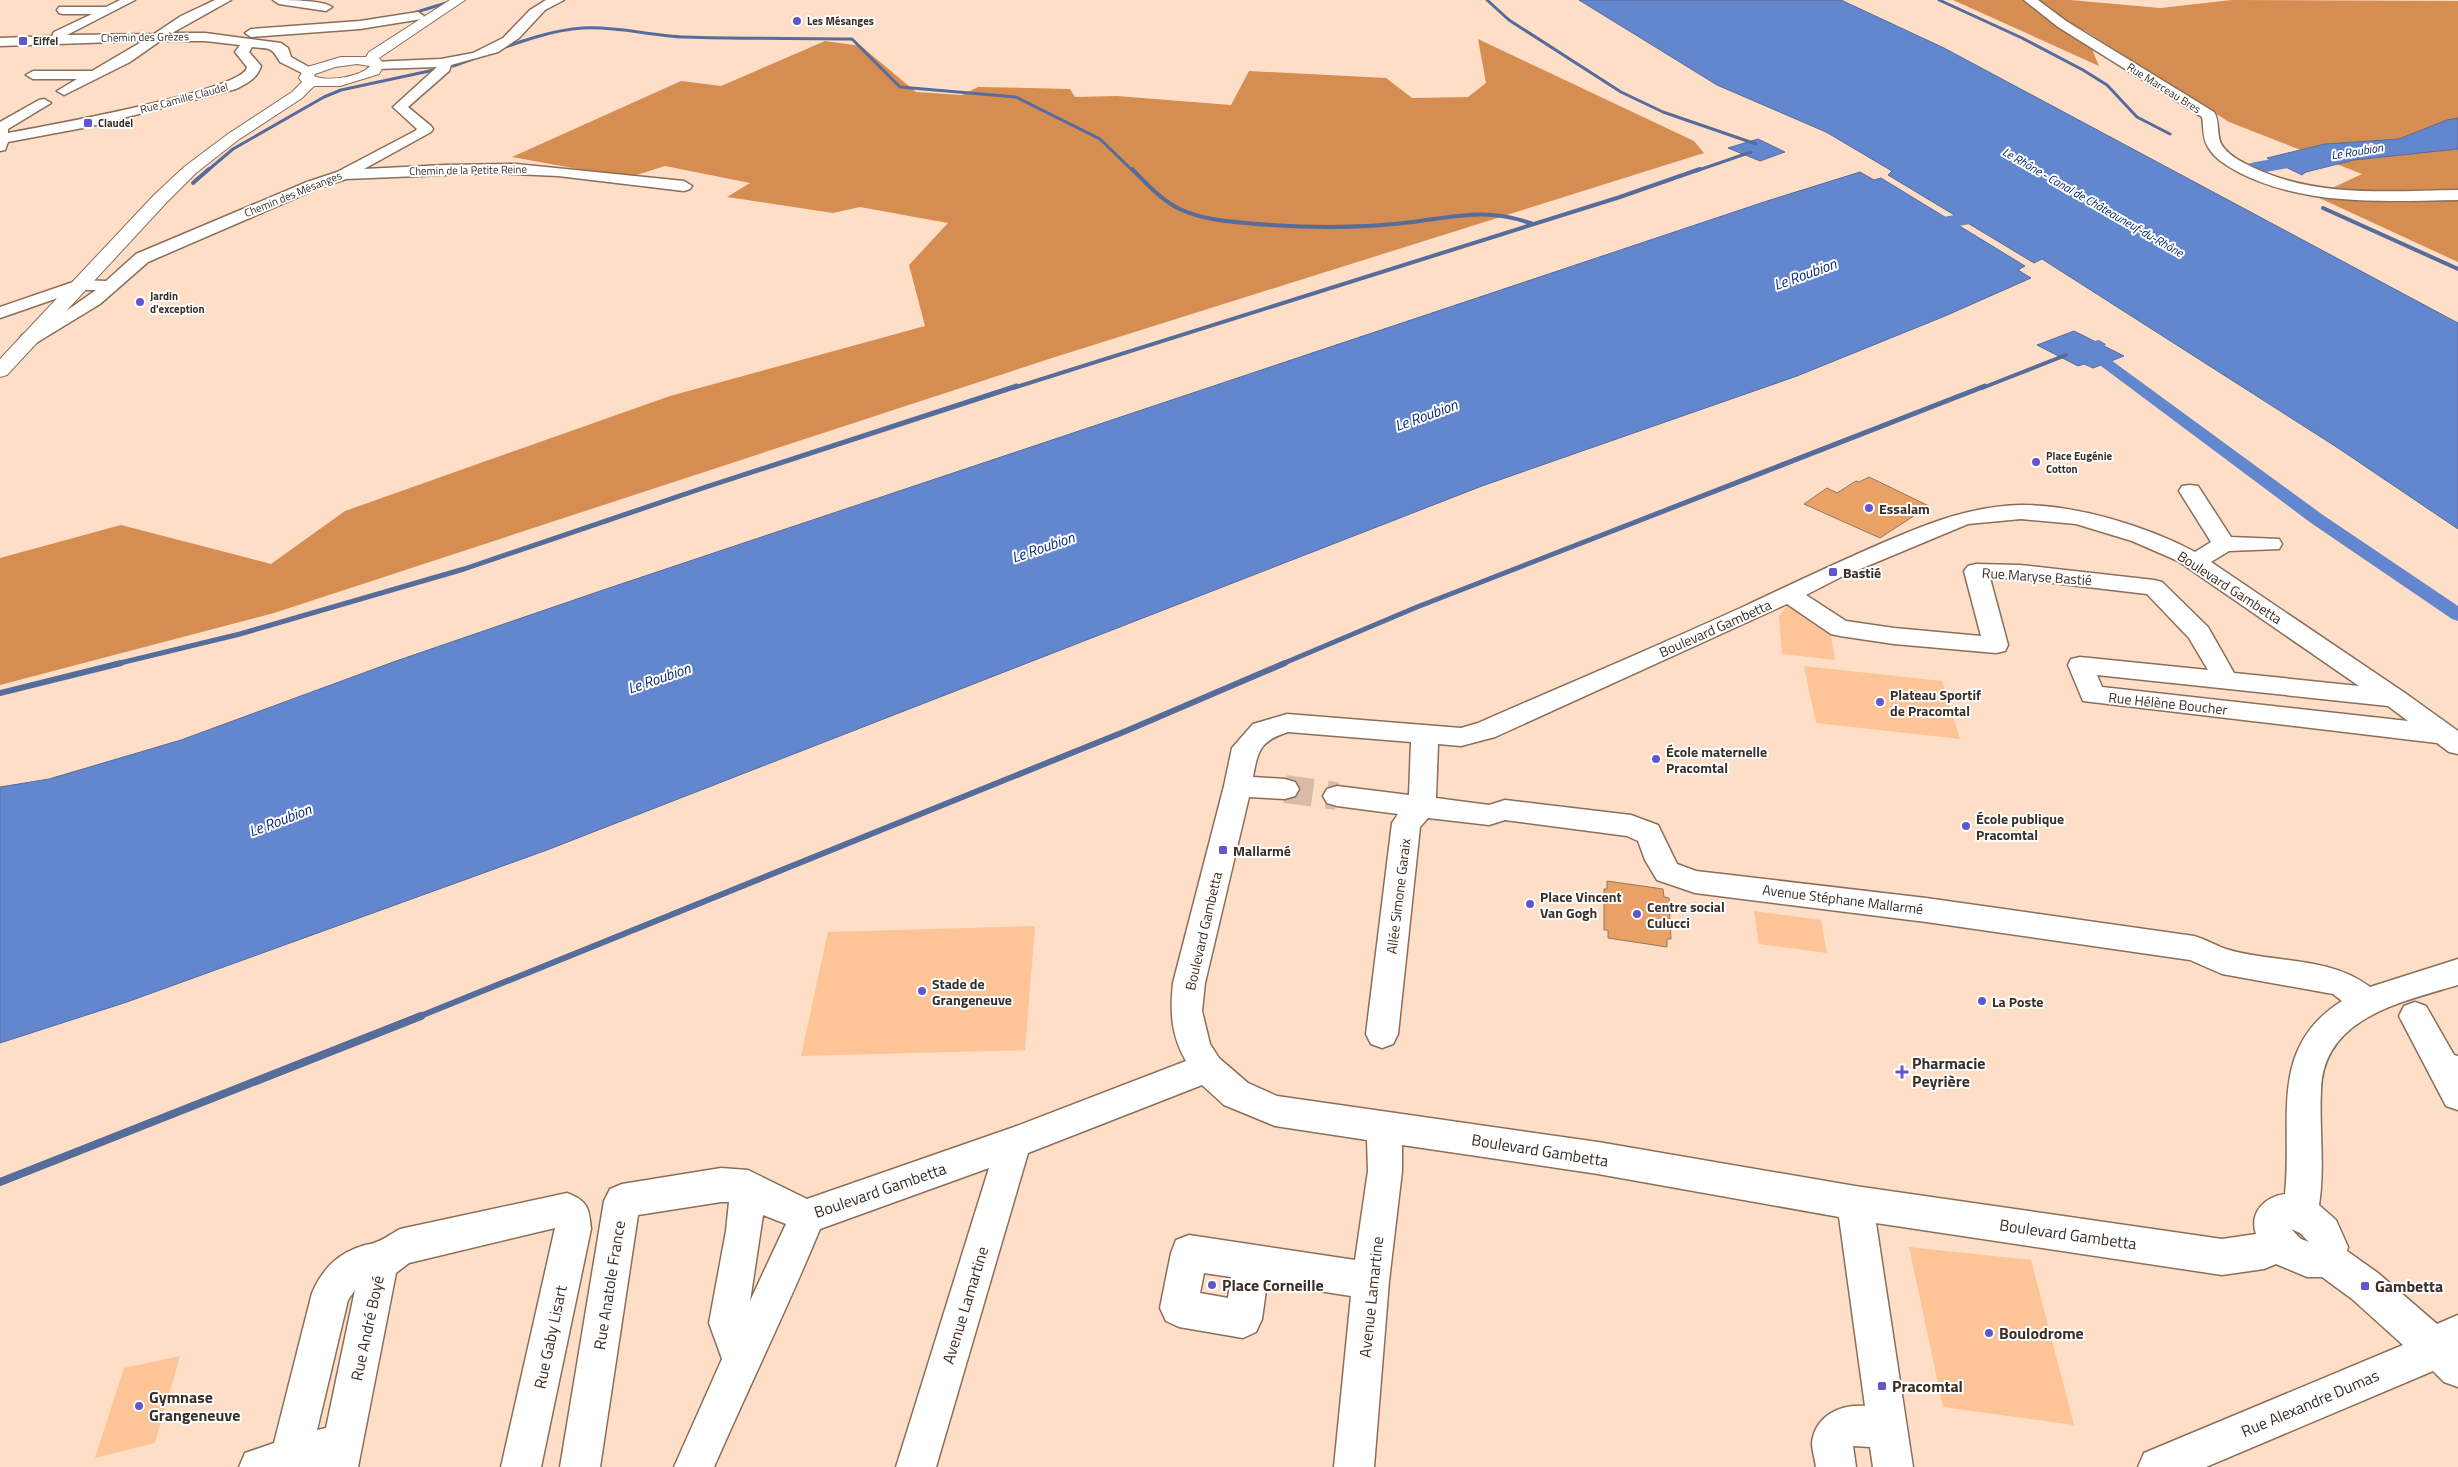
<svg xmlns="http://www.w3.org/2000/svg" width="2458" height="1467" viewBox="0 0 2458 1467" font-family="'Titillium Web',sans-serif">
  <rect width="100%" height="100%" fill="#ffdec7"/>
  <!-- green -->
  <g fill="#fdc498">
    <path d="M1787,606l10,1 33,23 5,30 -53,-6 -3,-38z"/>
    <path d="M1804,666l138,15 18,58 -144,-16z"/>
    <path d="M1754,911l67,9 6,33 -68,-9z"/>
    <path d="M1035,926l-10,124 -224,6 27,-124z"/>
    <path d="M1909,1247l122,13 43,165 -131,-18z"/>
    <path d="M180,1356l-25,87 -60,15 29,-90z"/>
  </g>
  <!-- forest -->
  <g fill="#d58d52">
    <path d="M1953,0h117l90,8 72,-8 226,1v261l-143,-66 47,-22 -133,-52 -145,-92 15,36z"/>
    <path d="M1478,39l216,102 10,12 -652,205 -778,255 -274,72v-127l121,-33 150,39 74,-53 325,-115 255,-70 -16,-61 39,-42 -88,-16 -27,6 -106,-16 23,-14 -85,-17 -38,12 -115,-21 169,-76 40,5 104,-45 36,5 55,46 46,3 16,-8 92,2 5,8 42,-1 114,9 18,-34 137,7 26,20 56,-1 18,-14z"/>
  </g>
  <!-- water -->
  <g fill="#6287ce" stroke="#566c9b">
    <path d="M1579,0h262l103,48 514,275v206l-120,-81 -296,-189 -8,4 -146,-88 4,-4 -66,-39 -109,-47z"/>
    <path d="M2458,118v31l-104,11 -48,12 -4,3 -35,-17 58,-14 74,-5 48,-19z"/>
    <path d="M1758,139l27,13 -25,9 -32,-13z"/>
    <path d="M1860,172l14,8 7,-2 144,88 -7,4 13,8 -86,38 -148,60 -315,110 -935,364 -420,152 -127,41v-256l49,-8 132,-39 215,-79 213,-73 1158,-387z"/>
    <path d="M2074,331l50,25 -31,12 -9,-4 -6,2 -41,-21z"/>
  </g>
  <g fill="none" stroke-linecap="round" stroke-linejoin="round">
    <!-- stream-far4 -->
    <g stroke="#566c9b" stroke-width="3">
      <path d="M1487,0l22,20 112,72 42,20 93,32"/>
      <path d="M1939,0l83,38 61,32 24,15 30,32 33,17"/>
      <path d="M407,15l39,-12"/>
      <path d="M453,66c39,-13 89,-36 130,-38 35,-2 68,8 102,9 56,2 111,1 167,2l48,48 116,10 84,42 33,32"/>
      <path d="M207,171l26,-22 91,-52 17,-7 93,-20"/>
      <path d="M1696,171l55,-19"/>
    </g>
    <!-- stream-far3 -->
    <g stroke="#566c9b" stroke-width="4">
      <path d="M1132,169c15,15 31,33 50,41 20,9 42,11 63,13 56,5 112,6 168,-1 46,-6 75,-14 120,2"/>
      <path d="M193,183l16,-14"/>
      <path d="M2323,208l135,61"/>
      <path d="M1013,388l607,-191 80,-28"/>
      <path d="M1982,388l84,-33"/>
    </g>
    <!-- stream-far2 -->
    <g stroke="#566c9b" stroke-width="5">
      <path d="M116,664l124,-30 224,-65 242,-82 311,-101"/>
      <path d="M1282,664l135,-57 568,-221"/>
    </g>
    <!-- stream-far1 -->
    <g stroke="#566c9b" stroke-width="6">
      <path d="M0,693l121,-30"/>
      <path d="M418,1017l708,-286 159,-68"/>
    </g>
    <!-- stream -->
    <path stroke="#566c9b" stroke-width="8" d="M0,1182l421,-166"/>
    <!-- canal -->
    <path fill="#6287ce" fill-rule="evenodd" d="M2099,340l7,4 -2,3 -11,3 18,10 212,155 135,91v15l-6,-2 -141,-96 -210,-157 -28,-17 2,-3z"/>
    <!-- river -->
    <g fill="#6287ce" fill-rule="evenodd">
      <path d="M2324,150l7,2 3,4 -3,4 -76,14 -7,-2 -3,-4 3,-4 7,-2z"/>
      <path d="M2006,206l7,2 3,4 -3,4 -65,12 -41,14 -8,-1 -3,-5 3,-5 44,-14z"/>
    </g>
  </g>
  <!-- building -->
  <g fill="#eaa166" stroke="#927660">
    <path d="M1869,477l60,29 -49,32 -76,-34 23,-16 10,5 19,-12 3,1z"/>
    <path d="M1607,881l56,8 1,8 5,1 2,41h-4v8l-59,-9v-8h-4v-41h3z"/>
  </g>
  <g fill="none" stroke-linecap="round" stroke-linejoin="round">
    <!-- minor-tunnel -->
    <path stroke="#d8bba7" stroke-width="28" stroke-dasharray="28 14" stroke-linecap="butt" d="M1285,789l52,7"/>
    <!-- minor casing -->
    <g stroke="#8a6e59" stroke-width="3">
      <g id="minor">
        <path d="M120,0h15l-68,35 87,-1 27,-18 34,-16h16l-59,33h33l76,10 7,5 3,9 25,14 -2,3h-10l-24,-12c-9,-16 -10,-13 -28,-15l-3,5 12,14c-4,13 -14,17 -25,23l-148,38 -80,15 -3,8 -5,1v-29l39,-22 5,-1 7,4 -43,26v4c38,-7 221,-40 238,-63l1,-3 -12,-15 5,-7 -35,-4h-45l-30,21 -66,33 -7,-4 20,-12h-44l-7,-4 7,-4h59l51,-30 -143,5v-8l52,-2 2,-4 38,-18h-29l-4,-1 -2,-3 2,-3h47z"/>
        <path d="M273,0c14,0 50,0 59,7l-6,4 -47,-7z"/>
        <path d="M546,0h18l-19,10 -26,28 -21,14 -47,13 -2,6 -41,36 23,19 2,3 -2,3 -67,37 81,-4 71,-1 168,17 8,5 -2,3 -6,2 -126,-15 -65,-3 -147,6 -27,9 -171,74 -48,42 -64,39h-14l-2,-4 2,-4 47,-26 27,-19h-15l-81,28v-11l79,-27 27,1 30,-27 171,-72 30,-10 78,-41 2,-2 -24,-22 44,-40 -60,2 -7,-4 2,-3 69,-3 32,-6 30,-15 27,-28z"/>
        <path d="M2024,0h14l28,21 148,91c7,11 1,26 10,36 7,9 18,14 28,19 64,31 137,24 206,23v10c-73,1 -150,7 -218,-27 -13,-7 -25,-14 -32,-26 -6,-9 -4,-20 -6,-30l-144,-90z"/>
        <path d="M418,12l6,4 -2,3 -62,10 -109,8 -6,-4 6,-4 109,-8z"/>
        <path d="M2190,485l8,1 33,51 48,2 3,5 -3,5 -50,2 -18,11 194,131 53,38v23l-9,-2 -12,-9 -354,-42 -15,-36 3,-6 9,-2 128,13 -19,-32 -42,-44 -127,-15 -30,-1 18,67 -3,6 -9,2 -102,-9 -54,-8 -9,-2 -44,-30 -292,133 -34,9 -23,-2 -2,54 53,7 16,-5 126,15 27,10 19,39 19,7 230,27 268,38c11,3 21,9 32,13 48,15 102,6 144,38l88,-28v26c-56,17 -135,32 -137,105 -2,39 4,77 -2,115l17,15 12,27 -1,4 31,22 59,51 21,-9v72l-14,-5 -11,-11 -227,96h-68l6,-14 259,-108 -51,-46 -30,-22h-15l-31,-13 -12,5 -42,6 -346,-52 37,244h-40l-3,-20 -17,-1 3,21h-40c-1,-8 -4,-16 -4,-24 3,-27 28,-39 53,-37l-26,-189 -241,-43 -196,-29v26l-13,110 -15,186h-40l17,-171 -84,-13 -5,36 -6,13 -13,6 -64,-11 -13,-6 -6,-13 11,-55 5,-13 13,-5 166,25 13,-89 -1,-31 -92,-14 -51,-21 -22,-20 -174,68 -92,314h-40l93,-299 -169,61c-33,80 -71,158 -106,238h-40l48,-108 -13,-36 17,-92 3,-29h-8l-83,13 -38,252h-40l44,-266 6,-12 12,-5 99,-16 27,2 59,29 207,-72 172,-66c-15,-26 -16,-49 -13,-78l51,-197 8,-38 21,-24 34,-10 174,14 17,-5c89,-39 180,-77 269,-118 47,-22 93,-44 140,-64 44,-19 86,-35 134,-36 56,0 125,21 174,47l16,-10 -32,-51 3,-5zM2021,519l55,5 56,17 46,20 181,125 -125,-13 -26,-46 -46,-45 -8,-2 -134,-15 -44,-1 -8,2 -4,5 17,65 -87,-8 -48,-7 -40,-26 35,-18 127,-53zM2097,675l291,31 20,15 -306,-34zM1288,732l123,10 -2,53 -72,-9 -10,3 -4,7 4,7 10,3 61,8 -6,9 -26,211 5,10 11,4 11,-4 5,-10 22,-207 8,-9 61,7 16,-5 122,16 11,5 7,19 12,20 38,13 231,29 264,38 32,14 111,20 9,7c-75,47 -49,119 -57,193 -21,3 -36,19 -29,40l-34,5 -367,-53 -257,-44 -321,-46 -29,-13 -29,-25 -9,-14 -8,-33 3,-28 44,-186 36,2 10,-3 4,-7 -4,-7 -10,-3 -32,-2c5,-27 7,-36 35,-45zM763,1215l23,9 -36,77zM2291,1229l9,4 9,9 -8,-3zM1204,1273l27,4 -3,21 -28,-5z"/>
        <path d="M2415,1002l11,4 28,49 4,1v54l-12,-4 -47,-90 5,-10z"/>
        <path d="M567,1193c21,8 22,15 24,36l-50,238h-40l54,-239 -146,35 -13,10 -38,194h-119l6,-14 29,-10 38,-150c11,-25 26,-40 53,-48 3,-1 8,-1 11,-3 8,-2 16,-9 24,-13zM355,1290l-29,138 -9,2 31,-130z"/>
      </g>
    </g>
    <!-- major casing -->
    <g stroke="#8a6e59" stroke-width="2">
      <path id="major" d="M450,0h15l-86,58 5,7 -5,9 -39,12h-26l-12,12 -64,42 -42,33 -30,30 -159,172 -7,2v-18l154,-164 30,-28 44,-33 64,-42 10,-10 -3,-4 5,-10 37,-11h25l3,-5zM357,64l13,2c-9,11 -43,16 -56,10l1,-2 20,-7z"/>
    </g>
    <!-- minor -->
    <use href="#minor" fill="#fff" fill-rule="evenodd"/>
    <!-- major -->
    <use href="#major" fill="#fff" fill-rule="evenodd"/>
  </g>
  <!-- markers -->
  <g fill="#5f56ce" stroke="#fff" stroke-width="2">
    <circle cx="797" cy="21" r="5"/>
    <rect x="18" y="36" width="10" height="10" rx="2.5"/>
    <rect x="83" y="118" width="10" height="10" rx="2.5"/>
    <circle cx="140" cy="302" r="5"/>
    <circle cx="2036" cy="462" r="5"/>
    <circle cx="1869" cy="508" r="5"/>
    <rect x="1828" y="567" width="10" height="10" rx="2.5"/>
    <circle cx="1880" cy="702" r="5"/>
    <circle cx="1656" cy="759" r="5"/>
    <circle cx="1966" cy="826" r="5"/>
    <rect x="1218" y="845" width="10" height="10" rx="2.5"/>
    <circle cx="1530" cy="904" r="5"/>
    <circle cx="1637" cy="914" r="5"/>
    <circle cx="922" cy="991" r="5"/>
    <circle cx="1982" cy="1001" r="5"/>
    <path d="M1899.5 1064.5h5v5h5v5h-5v5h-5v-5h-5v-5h5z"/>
    <circle cx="1212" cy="1285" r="5"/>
    <rect x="2360" y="1281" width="10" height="10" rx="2.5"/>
    <circle cx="1989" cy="1333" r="5"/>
    <rect x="1877" y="1381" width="10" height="10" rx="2.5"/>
    <circle cx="139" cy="1406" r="5"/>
  </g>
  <g text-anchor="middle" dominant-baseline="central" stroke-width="4" stroke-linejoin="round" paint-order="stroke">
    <!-- far-poi labels -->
    <g font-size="11" font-weight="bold" fill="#3b2e25" stroke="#fff" text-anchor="start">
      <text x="807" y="21">Les Mésanges</text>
      <text x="33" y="41">Eiffel</text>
      <text x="98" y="123">Claudel</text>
      <text x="150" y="296">Jardin<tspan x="150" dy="13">d'exception</tspan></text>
      <text x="2046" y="456">Place Eugénie<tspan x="2046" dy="13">Cotton</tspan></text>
    </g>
    <!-- far-street labels -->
    <g font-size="11" fill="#3b2e25" stroke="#fff">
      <text transform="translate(145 37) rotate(-1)">Chemin des Grèzes</text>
      <text transform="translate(2164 88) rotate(32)">Rue Marceau Bres</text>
      <text transform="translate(184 98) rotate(-15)">Rue Camille Claudel</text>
      <text transform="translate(468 170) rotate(-1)">Chemin de la Petite Reine</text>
      <text transform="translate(293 194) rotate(-22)">Chemin des Mésanges</text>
    </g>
    <!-- far-water labels -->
    <g font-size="12" font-style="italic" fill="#03277a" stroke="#fff">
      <text transform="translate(2357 151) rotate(-9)">Le Roubion</text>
      <text transform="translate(2093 202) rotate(30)">Le Rhône - Canal de Châteauneuf-du-Rhône</text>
    </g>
    <!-- poi labels -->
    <g font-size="14" font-weight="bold" fill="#3b2e25" stroke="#fff" text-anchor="start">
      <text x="1879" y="508">Essalam</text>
      <text x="1843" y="572">Bastié</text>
      <text x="1890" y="694">Plateau Sportif<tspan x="1890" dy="16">de Pracomtal</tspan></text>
      <text x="1666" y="751">École maternelle<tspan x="1666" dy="16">Pracomtal</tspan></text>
      <text x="1976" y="818">École publique<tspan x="1976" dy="16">Pracomtal</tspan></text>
      <text x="1233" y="850">Mallarmé</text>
      <text x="1540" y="896">Place Vincent<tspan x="1540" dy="16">Van Gogh</tspan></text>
      <text x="1647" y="906">Centre social<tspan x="1647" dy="16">Culucci</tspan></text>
      <text x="932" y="983">Stade de<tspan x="932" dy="16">Grangeneuve</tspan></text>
      <text x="1992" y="1001">La Poste</text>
    </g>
    <!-- street labels -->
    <g font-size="14" fill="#3b2e25" stroke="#fff">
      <text transform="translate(2037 576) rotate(4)">Rue Maryse Bastié</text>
      <text transform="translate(2230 587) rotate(33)">Boulevard Gambetta</text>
      <text transform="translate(1715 628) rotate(-24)">Boulevard Gambetta</text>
      <text transform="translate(2168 703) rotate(6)">Rue Hélène Boucher</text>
      <text transform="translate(1398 896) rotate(-83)">Allée Simone Garaix</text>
      <text transform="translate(1843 899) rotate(7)">Avenue Stéphane Mallarmé</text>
      <text transform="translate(1203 931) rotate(-77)">Boulevard Gambetta</text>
    </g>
    <!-- water labels -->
    <g font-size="15" font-style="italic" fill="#03277a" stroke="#fff">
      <text transform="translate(1805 274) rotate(-20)">Le Roubion</text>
      <text transform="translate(1426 415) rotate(-20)">Le Roubion</text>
      <text transform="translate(1043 547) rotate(-19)">Le Roubion</text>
      <text transform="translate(659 678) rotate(-19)">Le Roubion</text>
      <text transform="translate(280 820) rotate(-21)">Le Roubion</text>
    </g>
    <!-- near-poi labels -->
    <g font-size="16" font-weight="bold" fill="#3b2e25" stroke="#fff" text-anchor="start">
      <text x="1912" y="1063">Pharmacie<tspan x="1912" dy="18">Peyrière</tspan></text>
      <text x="1222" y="1285">Place Corneille</text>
      <text x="2375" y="1286">Gambetta</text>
      <text x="1999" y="1333">Boulodrome</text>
      <text x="1892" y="1386">Pracomtal</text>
      <text x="149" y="1397">Gymnase<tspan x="149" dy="18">Grangeneuve</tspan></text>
    </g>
    <!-- near-street labels -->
    <g font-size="16" fill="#3b2e25" stroke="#fff">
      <text transform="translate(1540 1150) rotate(9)">Boulevard Gambetta</text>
      <text transform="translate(880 1190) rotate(-19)">Boulevard Gambetta</text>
      <text transform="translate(2068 1234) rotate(8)">Boulevard Gambetta</text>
      <text transform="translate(609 1285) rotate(-81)">Rue Anatole France</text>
      <text transform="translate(1371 1297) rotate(-84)">Avenue Lamartine</text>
      <text transform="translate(965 1305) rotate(-73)">Avenue Lamartine</text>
      <text transform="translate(367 1328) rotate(-78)">Rue André Boyé</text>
      <text transform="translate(550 1337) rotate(-78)">Rue Gaby Lisart</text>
      <text transform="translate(2310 1403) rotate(-23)">Rue Alexandre Dumas</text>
    </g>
  </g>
</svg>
